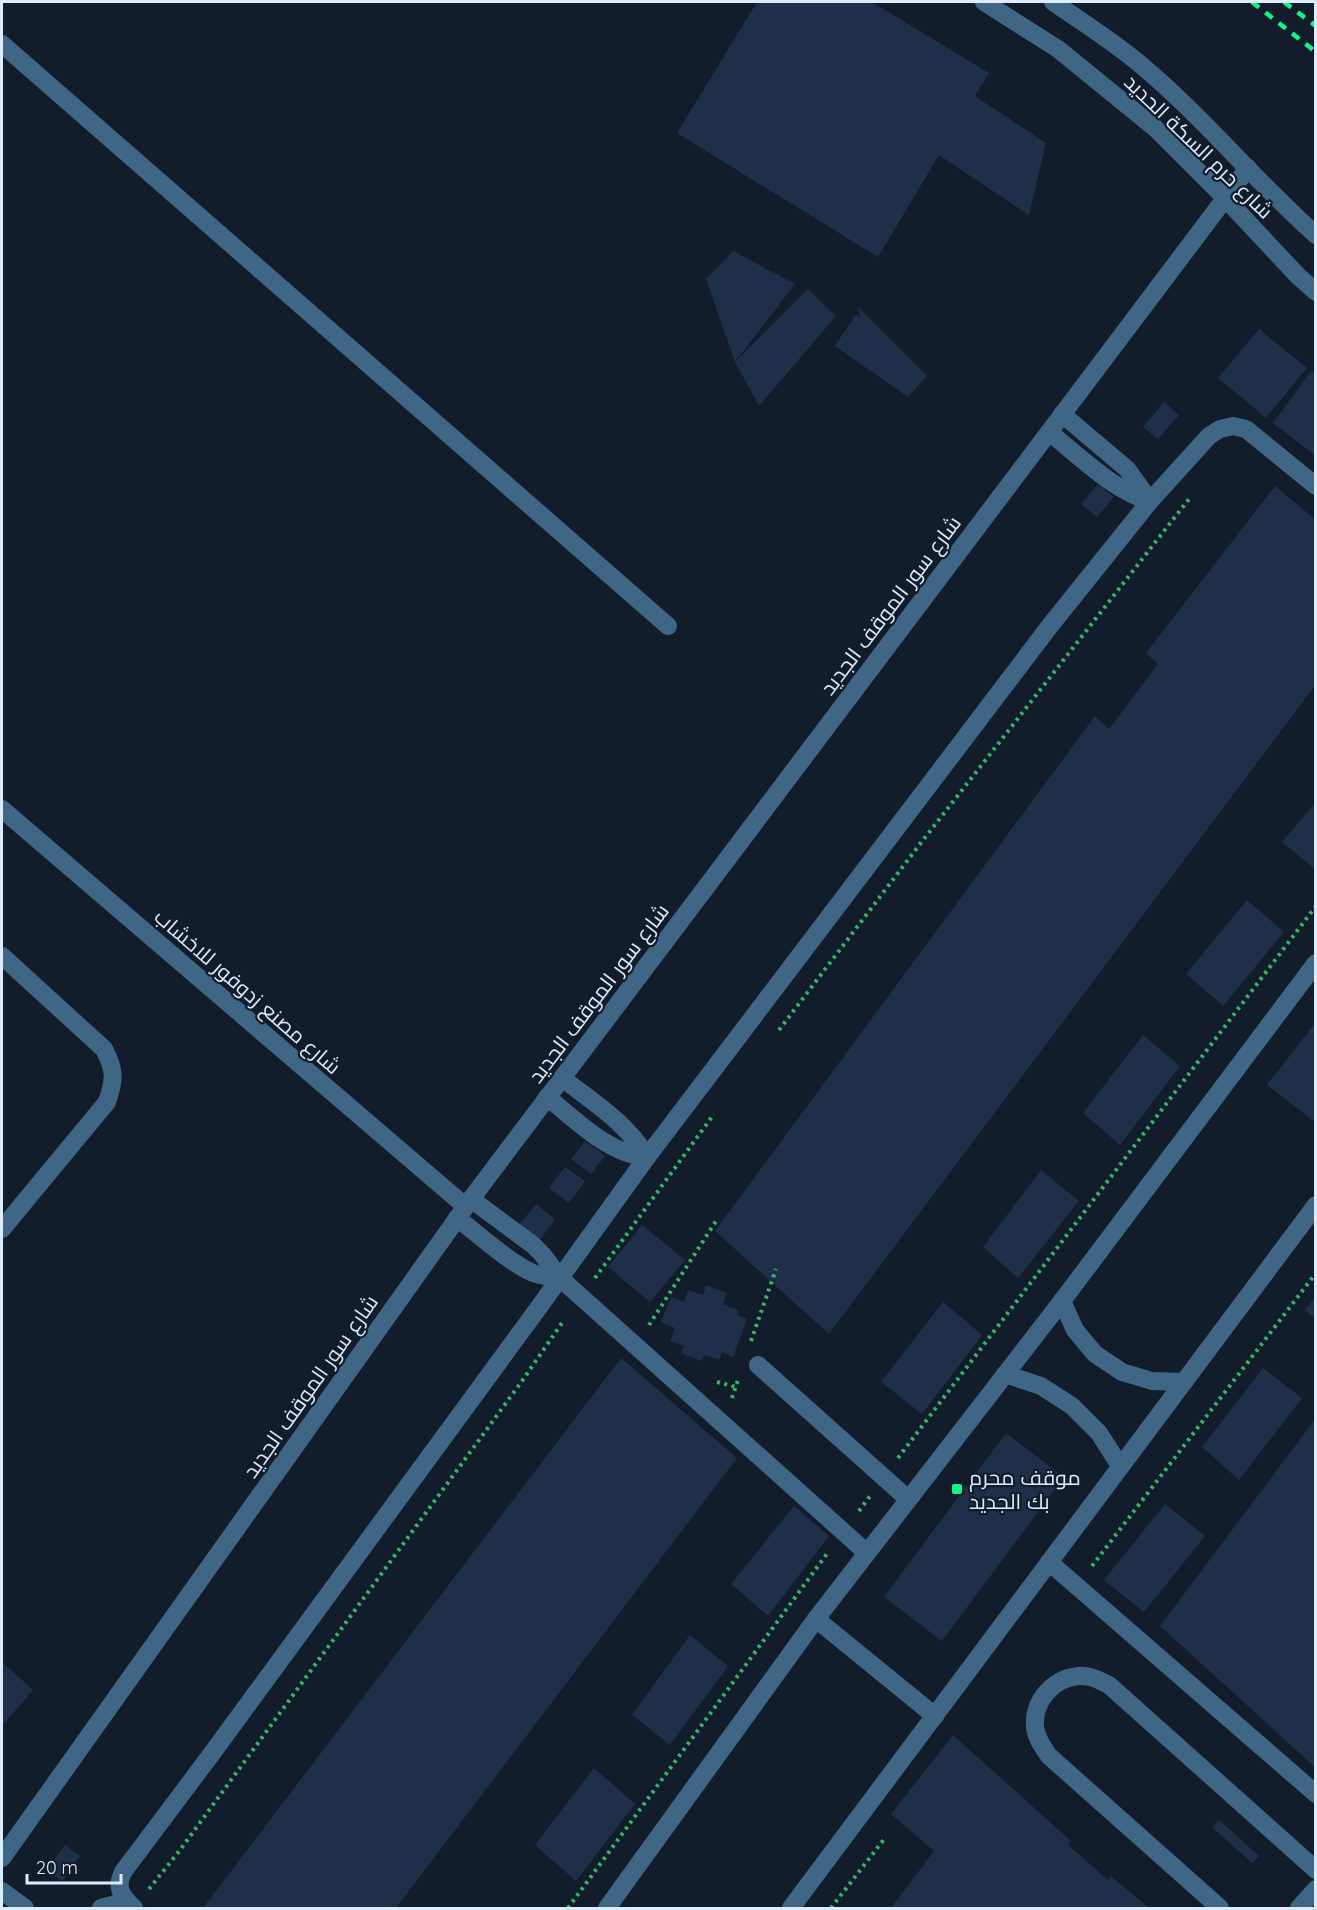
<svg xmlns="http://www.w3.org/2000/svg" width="1317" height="1910" viewBox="0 0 1317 1910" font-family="Quicksand,Cairo,sans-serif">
  <rect width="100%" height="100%" fill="#121c2a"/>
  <!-- building -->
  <g fill="#1f2f4a">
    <path d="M757,2h115l117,71 -14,23 71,47 -17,72 -90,-60 -61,102 -201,-124z"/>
    <path d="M733,251l62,33 -60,78 -29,-83z"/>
    <path d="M808,289l28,27 -77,90 -24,-44z"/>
    <path d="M858,307l69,69 -19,21 -73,-51 21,-32 4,4z"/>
    <path d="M1259,329l48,39 -41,50 -48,-40z"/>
    <path d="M1311,371l5,3v82l-43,-33z"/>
    <path d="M1164,402l15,13 -21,24 -15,-12z"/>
    <path d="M1098,484l16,13 -17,20 -16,-13z"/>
    <path d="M1275,486l41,34v164l-487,650 -114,-103 380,-515 14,13 49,-65 -12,-11z"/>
    <path d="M1316,802v68l-34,-28z"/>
    <path d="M1247,900l37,32 -61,74 -37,-32z"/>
    <path d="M1316,1022v101l-49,-38z"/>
    <path d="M1143,1035l37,31 -60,79 -37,-32z"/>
    <path d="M585,1141l20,15 -14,18 -20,-15z"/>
    <path d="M565,1167l20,14 -16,22 -20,-15z"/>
    <path d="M1041,1170l38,31 -61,77 -35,-31z"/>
    <path d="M536,1204l19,15 -15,21 -21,-15z"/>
    <path d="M642,1225l43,35 -35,42 -42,-35z"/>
    <path d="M706,1285l21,8 -4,11 16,7 -2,4 10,4 -14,38 -11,-5 -3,8 -15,-5 -3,6 -20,-8 3,-7 -14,-5 5,-13 -14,-6 10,-25 13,5 4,-12 15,5z"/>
    <path d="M1316,1296v23l-11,-9z"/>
    <path d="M943,1302l39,33 -60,79 -41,-32z"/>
    <path d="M621,1358l116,100 -341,450h-193z"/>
    <path d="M1263,1368l39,30 -63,82 -37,-33z"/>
    <path d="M1316,1418v350l-156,-142z"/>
    <path d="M1006,1433l58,44 -122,164 -58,-44z"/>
    <path d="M1165,1504l40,32 -61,76 -40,-32z"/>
    <path d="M794,1506l35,30 -61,80 -37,-32z"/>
    <path d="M690,1635l38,31 -58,79 -38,-30z"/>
    <path d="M2,1662l31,28 -31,36z"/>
    <path d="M953,1735l118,106 -3,4 40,35 3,-4 38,32h-258l43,-57 -43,-37z"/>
    <path d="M594,1768l41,36 -59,77 -41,-36z"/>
    <path d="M1219,1820l40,36 -7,7 -40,-36z"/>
    <path d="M65,1845l15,11 -18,25 -15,-11z"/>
  </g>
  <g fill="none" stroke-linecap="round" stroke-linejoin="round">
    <!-- path -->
    <g stroke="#37b765" stroke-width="4" stroke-dasharray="3 4.5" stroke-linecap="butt">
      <path d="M779,1030l141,-186 269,-345"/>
      <path d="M595,1278l119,-164"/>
      <path d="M649,1325l69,-107"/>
      <path d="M751,1341l25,-72"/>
      <path d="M717,1382l19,5"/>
      <path d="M732,1398l6,-18"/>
      <path d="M898,1458l418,-552"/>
      <path d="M859,1511l11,-15"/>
      <path d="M1092,1566l224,-293"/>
      <path d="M149,1889l31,-39 342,-469 42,-61"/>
      <path d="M568,1908l261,-357"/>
      <path d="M831,1908l54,-70"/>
    </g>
    <!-- minor -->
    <g stroke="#406686" stroke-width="18">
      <path d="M984,2l74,47 97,79 70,70 73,78 18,16"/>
      <path d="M1053,2c27,18 56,37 82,58 65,53 118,119 181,175"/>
      <path d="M2,44l666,582"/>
      <path d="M1062,414l65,55 23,32"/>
      <path d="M1049,432c29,23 66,60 101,69"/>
      <path d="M2,809l463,397"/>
      <path d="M2,956l102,93c11,21 11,30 3,53l-105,127"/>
      <path d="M562,1078c31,24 65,45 85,79"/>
      <path d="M547,1097c29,23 62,58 100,60"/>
      <path d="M471,1199l62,46 9,9 18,24 307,275"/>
      <path d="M457,1218c21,16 53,45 76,55 9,3 17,4 27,5"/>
      <path d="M1062,1301l13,29 20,24 27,18 30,9 32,1"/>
      <path d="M758,1365l150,134"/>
      <path d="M1005,1374l36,12 31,20 27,27 21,33"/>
      <path d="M1049,1562l267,232"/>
      <path d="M816,1619l119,97"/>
      <path d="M2,1858l469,-659 777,-1031"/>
      <path d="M2,1891l23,17"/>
      <path d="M101,1908l26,-7"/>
      <path d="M134,1908c-12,-11 -19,-20 -11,-36l87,-116 332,-453 105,-146 402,-530 101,-126 59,-65 11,-7 13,-3 13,3 70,57"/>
      <path d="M607,1908l209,-289 246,-318 254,-338"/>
      <path d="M791,1908l525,-703"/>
      <path d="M1220,1908l-171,-152c-6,-9 -13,-18 -14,-29 -2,-26 18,-49 44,-51 11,-1 20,4 30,9l207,185"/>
      <path d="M1299,1908l17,-19"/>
    </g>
    <!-- rail -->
    <g stroke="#12f488" stroke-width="4.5" stroke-dasharray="9 8" stroke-linecap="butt">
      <path d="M1252,2l64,50"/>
      <path d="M1284,2l32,24"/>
    </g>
  </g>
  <!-- markers -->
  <rect fill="#12f488" stroke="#121c2a" stroke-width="2" x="951" y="1483" width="12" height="12" rx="3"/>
  <g text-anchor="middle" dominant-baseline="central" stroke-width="4.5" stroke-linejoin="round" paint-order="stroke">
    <!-- street labels -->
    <g font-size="21" fill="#dcecfd" stroke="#121c2a">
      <text transform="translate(1199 146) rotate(44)">شارع حرم السكة الحديد</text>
      <text transform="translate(890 605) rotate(-53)">شارع سور الموقف الجديد</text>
      <text transform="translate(248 991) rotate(41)">شارع مصنع زدوفور للاخشاب</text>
      <text transform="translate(598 993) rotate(-53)">شارع سور الموقف الجديد</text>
      <text transform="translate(310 1386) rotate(-55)">شارع سور الموقف الجديد</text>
    </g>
    <!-- poi labels -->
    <g font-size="21" fill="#dcecfd" stroke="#121c2a" text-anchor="start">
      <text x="969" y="1477">موقف محرم<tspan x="969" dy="24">بك الجديد</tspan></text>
    </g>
  </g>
  <!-- border -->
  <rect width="1317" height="1910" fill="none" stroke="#dcecfd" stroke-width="6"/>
  <!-- scale -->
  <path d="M27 1874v9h94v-9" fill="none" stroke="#dcecfd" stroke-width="3"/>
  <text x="36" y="1874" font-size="18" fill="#dcecfd" stroke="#121c2a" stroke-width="4.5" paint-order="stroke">20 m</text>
</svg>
